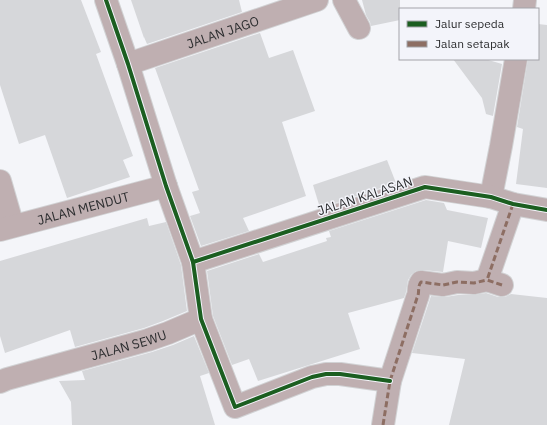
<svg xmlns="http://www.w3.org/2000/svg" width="547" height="425" viewBox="0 0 547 425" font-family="'IBM Plex Sans',sans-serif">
  <rect width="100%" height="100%" fill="#f4f5f9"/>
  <!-- building -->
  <g fill="#d6d7da">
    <path d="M0,0h81l20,52 -5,2 37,102 -10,4 7,17 -63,21 -22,-63 -26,9 -19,-59z"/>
    <path d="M131,0h108l3,12 -95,32 -3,-7v1z"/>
    <path d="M362,0h38v20l-29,6 -1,-4 -4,-7z"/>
    <path d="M538,24l9,1v163l-31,-4 7,-55 -6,-2 11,-68h10z"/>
    <path d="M260,33l9,25 24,-8 22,61 -33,11 24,74 -63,22 6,13 -48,15 -11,-30 10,-3 -8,-21 7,-2 -44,-122z"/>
    <path d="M453,59h32l17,5 -9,52 -7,-2 -4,-16z"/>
    <path d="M387,160l9,23 -76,25 -7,-23z"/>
    <path d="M426,200l18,3 3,7 41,8 -7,30 -33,-7 -5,31 -20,-2 -7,1 -5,4 -3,5 -2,12 -2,6 -56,15 12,36 -102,32 -9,-22 -17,6 -19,-49 -6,-45 52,-17 4,8 64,-21 -1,-3 5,-1 -2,-6z"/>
    <path d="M147,218l2,8 17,-4 15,43 6,46 -24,10 -19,7 -69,19 -5,-17 -65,23 -5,-17v-75z"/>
    <path d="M486,293l12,4h7l6,-3 36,4v127h-98l16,-66 -53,-6 19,-57 14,1 13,-2h15z"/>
    <path d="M194,336l15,37 -9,3 15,49h-143l-1,-23 -12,-21 26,-1 -3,-9 70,-19 21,-7z"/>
  </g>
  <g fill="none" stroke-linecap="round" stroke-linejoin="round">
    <!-- minor casing -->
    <g stroke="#d1d2d4" stroke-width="24">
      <g id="minor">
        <path d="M106,0l22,64 38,122 27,76 8,57 34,88 77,-30 14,-3h14l50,7"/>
        <path d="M344,0l15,28"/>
        <path d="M524,9l1,-9"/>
        <path id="s1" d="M128,64l189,-64"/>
        <path d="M0,181l13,45"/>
        <path d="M491,197l10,-51 15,-87"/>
        <path id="s2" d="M0,230l166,-44"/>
        <path d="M193,262l232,-75 66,10 22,7 34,6"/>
        <path d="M502,285l-15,-5 26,-76"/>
        <path id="s3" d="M0,382l7,-3 141,-39 20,-7 33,-14"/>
        <path d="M383,425l7,-44 27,-83c3,-5 0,-11 4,-16l22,3 14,-3 17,1 13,-3"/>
      </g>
    </g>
    <!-- minor -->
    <use href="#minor" stroke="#bfafb1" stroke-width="22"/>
    <!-- quiet -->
    <g stroke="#8d6e63" stroke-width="3" stroke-dasharray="6 3" stroke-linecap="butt">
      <path d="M502,285l-15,-5 26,-76"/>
      <path d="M383,425l7,-44 27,-83c3,-5 0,-11 4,-16l22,3 14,-3 17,1 13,-3"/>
    </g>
    <!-- cycleway casing -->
    <g stroke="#f3f4fa" stroke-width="6">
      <g id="cycleway">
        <path d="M106,0l22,64 38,122 27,76 8,57 34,88 77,-30 14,-3h14l50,7"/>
        <path d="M193,262l232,-75 66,10 22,7 34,6"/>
      </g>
    </g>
    <!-- cycleway -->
    <use href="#cycleway" stroke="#1b5e20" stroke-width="4"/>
  </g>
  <g text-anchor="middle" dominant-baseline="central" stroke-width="3" stroke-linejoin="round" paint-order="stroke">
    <!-- street labels -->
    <g font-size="13" fill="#2c2d2f" stroke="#f3f4fa">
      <text stroke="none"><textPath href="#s1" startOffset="100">JALAN JAGO</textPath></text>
      <text transform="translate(365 196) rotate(-18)">JALAN KALASAN</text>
      <text stroke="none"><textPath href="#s2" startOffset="86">JALAN MENDUT</textPath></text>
      <text stroke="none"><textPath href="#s3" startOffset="134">JALAN SEWU</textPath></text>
    </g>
  </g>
  <!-- legend -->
  <rect x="399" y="8" width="140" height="52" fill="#f3f4fa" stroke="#a3a4a9"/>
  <rect x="407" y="21" width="20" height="6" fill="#1b5e20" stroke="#a3a4a9"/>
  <text x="435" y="28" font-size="12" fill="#2c2d2f">Jalur sepeda</text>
  <rect x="407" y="41" width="20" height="6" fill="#8d6e63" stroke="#a3a4a9"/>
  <text x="435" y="48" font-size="12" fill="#2c2d2f">Jalan setapak</text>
</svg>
